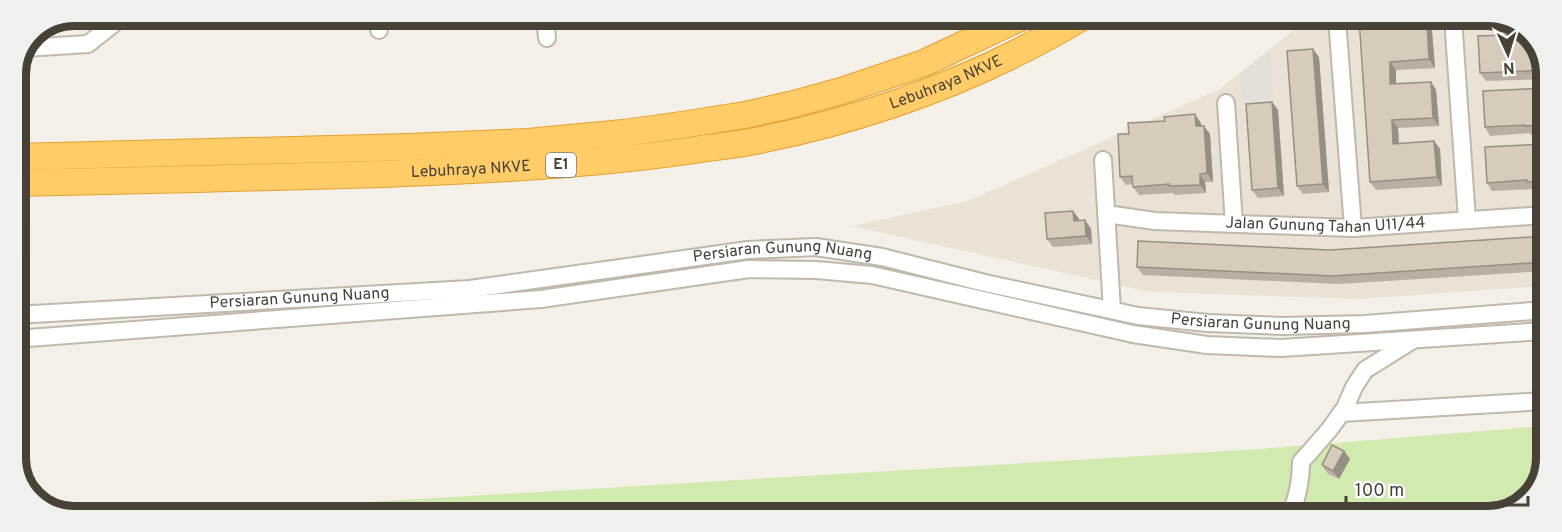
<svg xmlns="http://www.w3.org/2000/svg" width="1562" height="532" viewBox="0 0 1562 532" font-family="Overpass,sans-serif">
  <rect width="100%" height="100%" fill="#f4f0e8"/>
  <!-- residential -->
  <path fill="#e9e2d5" d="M1309,18h198l28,20 12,31 -2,217 -186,13 -209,-7 -298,-66 116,-25 252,-112z"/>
  <!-- industrial -->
  <path fill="#e4dfd9" d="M1270,49l4,54 -32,1 -2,-31z"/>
  <!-- green -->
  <path fill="#d0eaaf" d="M1544,426v51l-20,28 -35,12 -396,-1 -18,-3 -3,3 -905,-2 1093,-65z"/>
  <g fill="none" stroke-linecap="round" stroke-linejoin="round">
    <!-- minor casing -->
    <g stroke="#c0b8aa" stroke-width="20">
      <g id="minor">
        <path d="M332,16l2,3h17"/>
        <path d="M378,16l1,14"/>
        <path d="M545,16l2,22"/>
        <path d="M1453,18l14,202"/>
        <path d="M1337,19l16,209"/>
        <path d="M25,48l63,-4 24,-19 10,-10"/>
        <path d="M1226,103l8,121"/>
        <path d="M1103,160l9,150"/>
        <path id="s1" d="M1106,214l49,7 198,7 193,-13"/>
        <path id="s2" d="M15,315l455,-26 278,-39 68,-3 66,10 103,26 153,33 70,7 74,3 83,-2 180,-14"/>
        <path d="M15,339l526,-40 208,-30 67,1 56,5 261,59 74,11 74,3 264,-17"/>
        <path d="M1341,413l204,-12"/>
        <path d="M1289,517c8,-17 12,-37 12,-55l28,-32 16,-22 9,-21 11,-17 48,-30"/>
      </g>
    </g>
    <!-- highway casing -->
    <g stroke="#e4a132" stroke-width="28">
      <g id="highway">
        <path d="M15,157l393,-10 120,-5 95,-9 58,-8 64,-10 49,-11 47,-13 83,-28 98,-46"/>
        <path id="s3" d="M15,183c123,-3 245,-5 368,-9 105,-4 208,-9 312,-24 20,-3 40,-5 60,-9 115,-23 226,-63 327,-124"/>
      </g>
    </g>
    <!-- minor -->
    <use href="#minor" stroke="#fff" stroke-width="16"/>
    <!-- highway -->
    <use href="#highway" stroke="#ffcc68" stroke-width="26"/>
  </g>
  <!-- wall -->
  <g fill="#b9afa2">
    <path d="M381,16h154v9l-146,3z"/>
    <path d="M1478,18h29l8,6 -32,1z"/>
    <path d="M1427,23l5,8 3,37 -39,2v14l35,-2 5,8 3,36 -41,2 1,15 35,-2 6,8 2,37 -66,4 -6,-8 21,-157z"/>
    <path d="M1319,57l10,135 -26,2 -6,-8z"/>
    <path d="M1547,69v10l-61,2 -6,-8z"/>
    <path d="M1547,88l-1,46 -15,1 -1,-2 -40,3 -5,-9z"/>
    <path d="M1272,102l6,8 6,86 -26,2 -6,-8z"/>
    <path d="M1165,121l36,2v3l9,8 3,48h-8l1,11 -31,2 -2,-2 -34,2 -6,-8v-3l-7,1 -6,-8 9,-43z"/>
    <path d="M1546,144v45l-13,1 -1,-1 -40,2 -5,-8z"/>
    <path d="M1073,211l6,8v2l6,-1 6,9 1,15 -39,3 -6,-8z"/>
    <path d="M1546,236l-1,35 -206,13 -196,-9 -6,-8 193,-17z"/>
    <path d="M1344,451l6,8 -11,20 -12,-6 -5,-8z"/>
  </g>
  <!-- shaded-wall -->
  <g fill="#968f84">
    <path d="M529,16h6v9z"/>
    <path d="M1385,18h5l1,16 -5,-8z"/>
    <path d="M1427,23l5,8 3,37 -6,-9z"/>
    <path d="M1313,49l6,8 10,135 -6,-8z"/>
    <path d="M1390,62l6,8v22l-6,-8z"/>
    <path d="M1431,82l5,8 3,36 -6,-8z"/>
    <path d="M1272,102l6,8 6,86 -6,-8z"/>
    <path d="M1195,114l6,9 1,11 -6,-8z"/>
    <path d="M1392,120l6,8 1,24 -6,-8z"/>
    <path d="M1204,126l6,8 3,48 -6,-9z"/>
    <path d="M1434,141l6,8 2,37 -5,-9z"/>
    <path d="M1200,174l5,8 1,11 -6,-8z"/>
    <path d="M1073,211l6,8 1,11 -6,-9z"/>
    <path d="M1085,220l6,9 1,15 -6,-8z"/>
    <path d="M1344,451l6,8 -11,20 -6,-8z"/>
  </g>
  <!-- building -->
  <g fill="#d7ccbc" stroke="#968f84" stroke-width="1.5">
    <path d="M1359,18h26l1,8 41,-3 2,36 -39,3v22l41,-2 2,36 -41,2 1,24 41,-3 3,36 -67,5z"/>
    <path d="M1530,34l5,4 11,32 -66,3 -2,-37z"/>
    <path d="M1313,49l10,135 -26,2 -10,-135z"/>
    <path d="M1547,88l-1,37 -21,1v-1l-40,2 -2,-36z"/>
    <path d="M1272,102l6,86 -26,2 -6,-86z"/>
    <path d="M1195,114l1,12h8l2,28 1,19 -7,1v11l-31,1v-2l-36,3 -1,-11 -12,1 -2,-43h11l-1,-11 37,-2 -1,-4z"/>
    <path d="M1546,144v37l-19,1v-2l-40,3 -2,-36z"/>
    <path d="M1073,211l1,10 11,-1 1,16 -39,3 -2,-26z"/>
    <path d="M1546,236l-1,26 -212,14 -196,-9 1,-26 192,9z"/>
    <path d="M1332,445l12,6 -11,20 -11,-6z"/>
    <path d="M1310,507l10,5 -2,5h-12z"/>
  </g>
  <g text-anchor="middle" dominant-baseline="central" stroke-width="4.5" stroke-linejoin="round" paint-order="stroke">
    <!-- shield labels -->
    <rect fill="#fff" stroke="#7f7a72" stroke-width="1.5" x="546" y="153" width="30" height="24" rx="4.5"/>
    <g font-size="15" font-weight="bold" fill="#484136">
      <text x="561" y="165">E1</text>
    </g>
    <!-- street labels -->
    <g font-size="16" fill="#484136" stroke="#fff">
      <text stroke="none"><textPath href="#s3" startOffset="942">Lebuhraya NKVE</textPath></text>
      <text stroke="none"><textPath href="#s3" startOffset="456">Lebuhraya NKVE</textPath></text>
      <text stroke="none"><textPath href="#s1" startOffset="220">Jalan Gunung Tahan U11/44</textPath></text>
      <text stroke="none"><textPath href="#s2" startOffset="771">Persiaran Gunung Nuang</textPath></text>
      <text stroke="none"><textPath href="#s2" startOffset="285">Persiaran Gunung Nuang</textPath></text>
      <text stroke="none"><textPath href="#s2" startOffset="1257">Persiaran Gunung Nuang</textPath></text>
    </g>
  </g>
  <!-- crop -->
  <path d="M0 0H1562V532H0ZM74 26H1488A48 48 0 0 1 1536 74V458A48 48 0 0 1 1488 506H74A48 48 0 0 1 26 458V74A48 48 0 0 1 74 26Z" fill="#f0f0ef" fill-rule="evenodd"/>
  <path fill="none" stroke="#484136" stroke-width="8" d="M74 26H1488A48 48 0 0 1 1536 74V458A48 48 0 0 1 1488 506H74A48 48 0 0 1 26 458V74A48 48 0 0 1 74 26Z"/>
  <!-- north arrow -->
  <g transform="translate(1508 54) rotate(176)" stroke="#ffffff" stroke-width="4.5" paint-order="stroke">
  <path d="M0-4.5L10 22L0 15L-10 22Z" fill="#484136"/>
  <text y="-9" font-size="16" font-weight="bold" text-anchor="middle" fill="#484136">N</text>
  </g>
  <!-- scale -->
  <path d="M1346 496v9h182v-9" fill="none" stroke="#484136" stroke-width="3"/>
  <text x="1355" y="496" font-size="18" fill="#484136" stroke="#ffffff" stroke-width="4.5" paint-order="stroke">100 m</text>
</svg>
